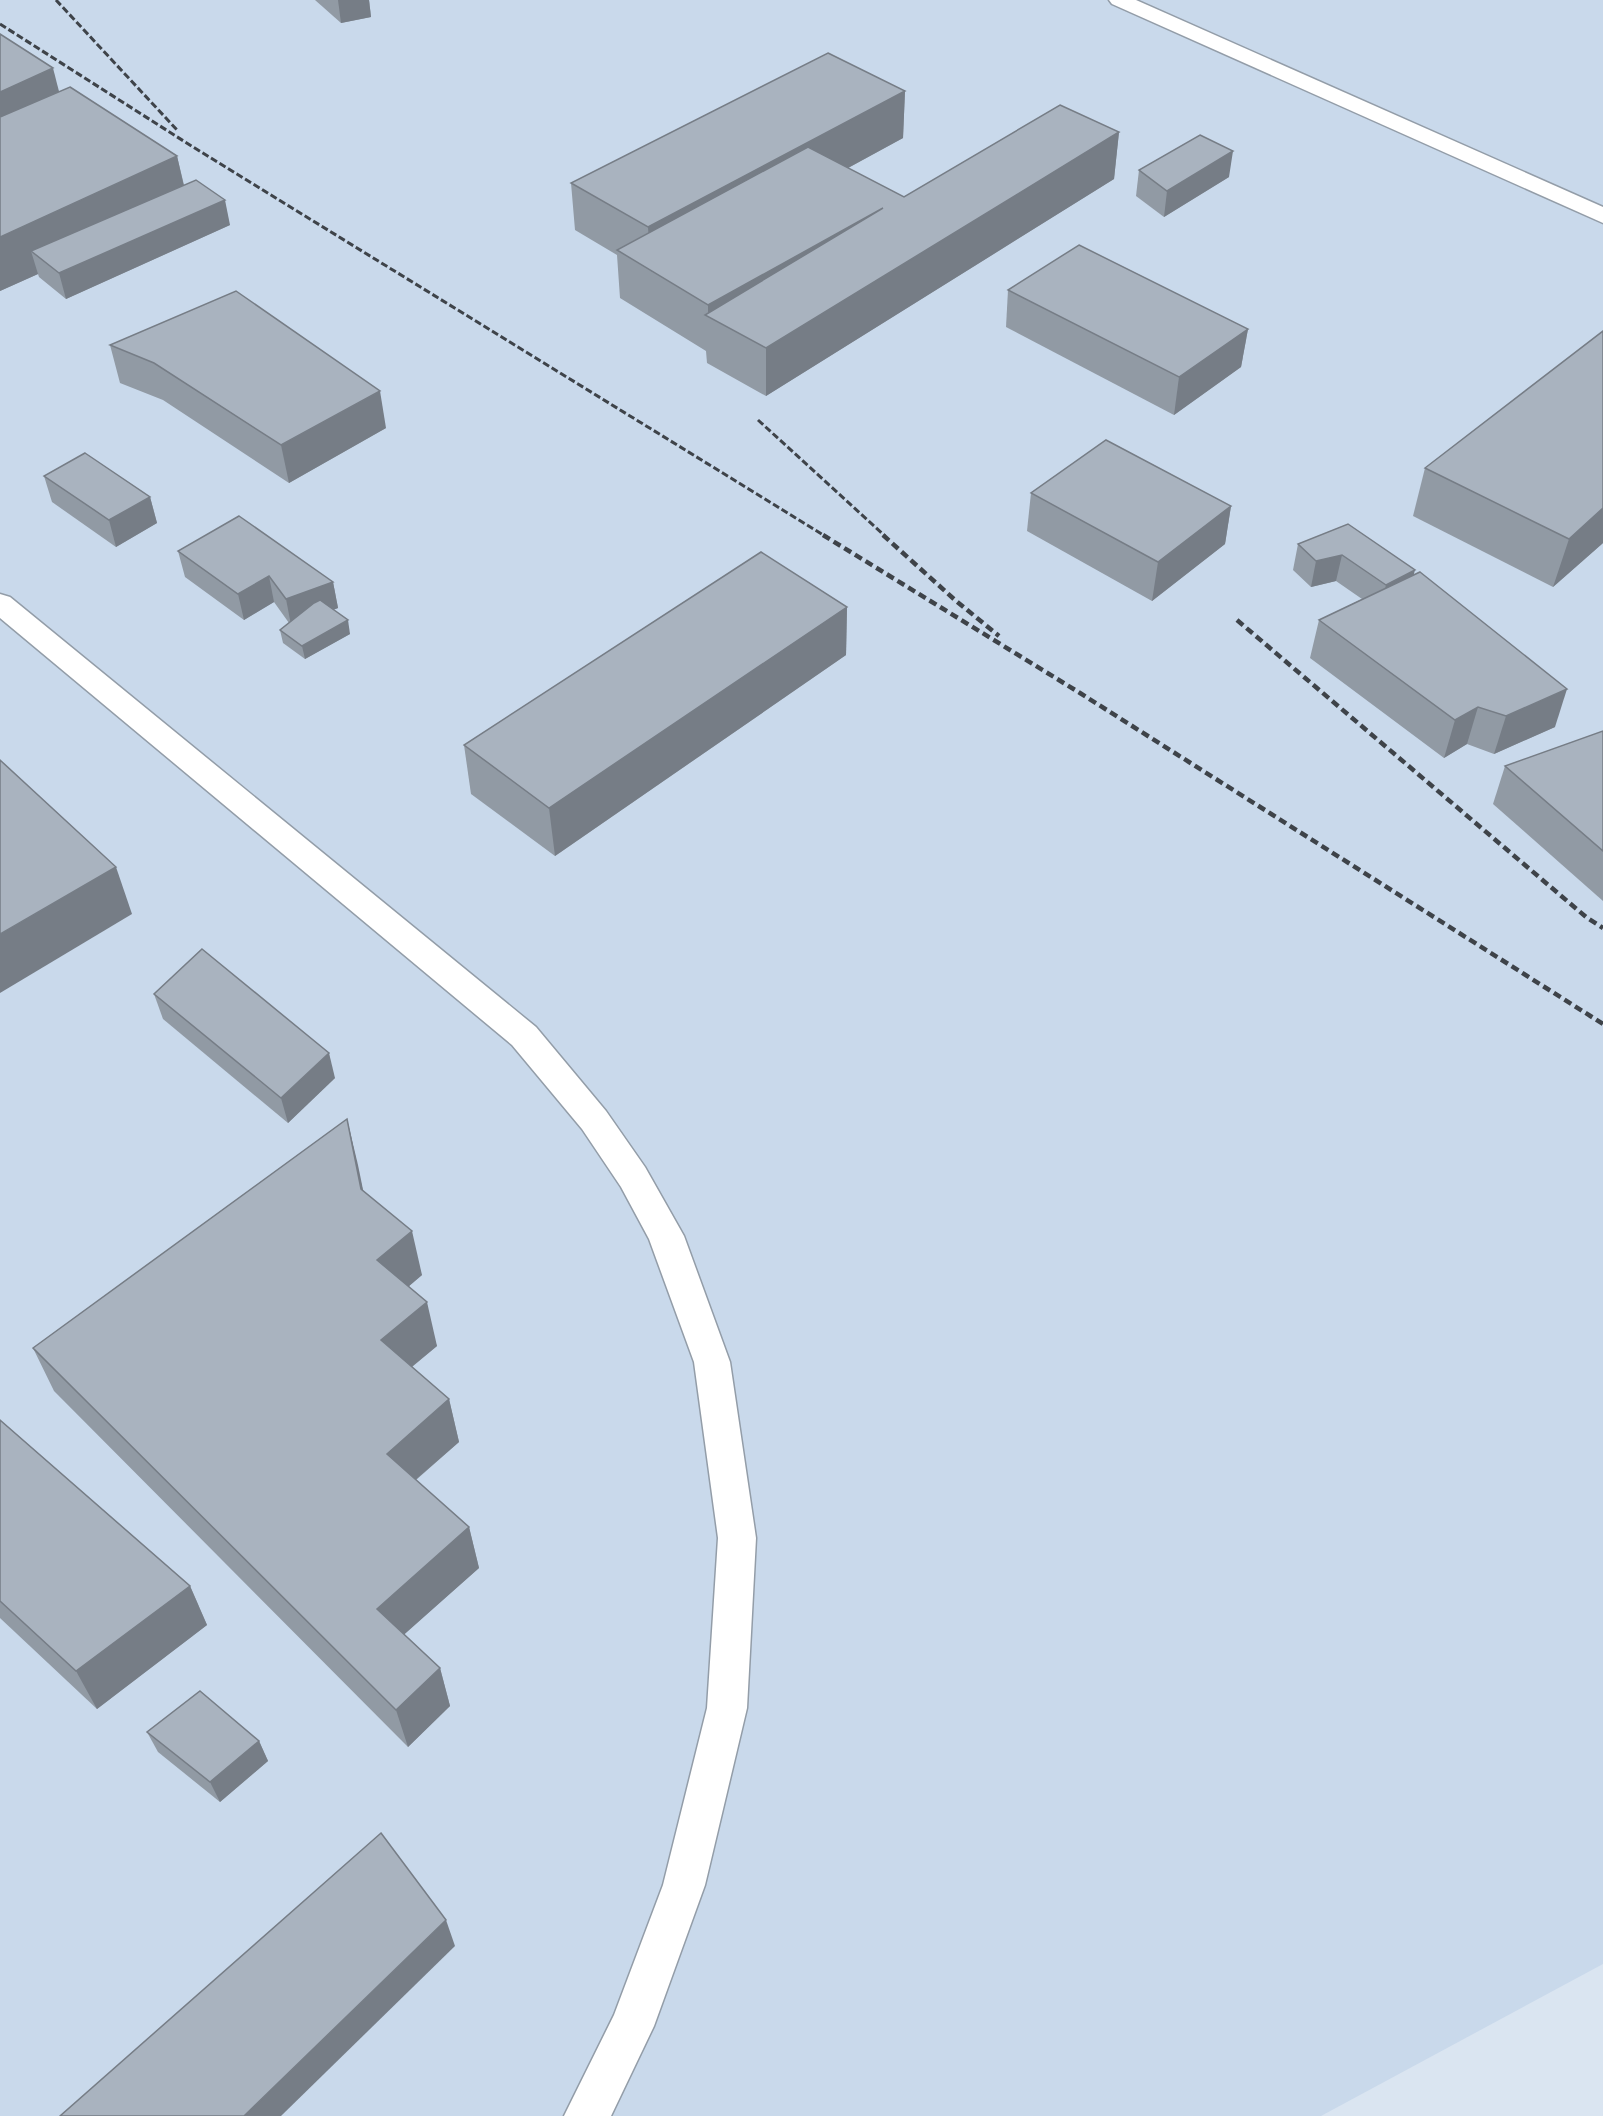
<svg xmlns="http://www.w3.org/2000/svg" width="1603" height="2116" viewBox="0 0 1603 2116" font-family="Mulish,sans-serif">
  <rect width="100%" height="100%" fill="#dae5f1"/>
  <!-- built -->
  <path fill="#c9d9eb" d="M0,0h1603v1964l-282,152h-1321z"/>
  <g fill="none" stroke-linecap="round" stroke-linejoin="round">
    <!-- minor casing -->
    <g stroke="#939da8" stroke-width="3">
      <g id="minor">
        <path d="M1109,0h27l467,207v16l-491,-219z"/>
        <path d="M0,594l10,3 526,430 70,84 39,56 39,69 46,126 26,176 -9,170 -42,177 -51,141 -43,90h-47l50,-101 49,-130 44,-177 11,-170 -24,-176 -45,-123 -28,-52 -39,-58 -70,-84 -512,-427z"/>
      </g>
    </g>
    <!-- minor -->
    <use href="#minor" fill="#fff" fill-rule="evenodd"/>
    <!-- rail-far1 -->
    <g stroke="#3e4349" stroke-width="3" stroke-dasharray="7 3" stroke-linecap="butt">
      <path d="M56,0l122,131"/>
      <path d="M0,24l193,123 632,389"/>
      <path d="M758,420l127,116"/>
    </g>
    <!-- rail -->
    <g stroke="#3e4349" stroke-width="4.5" stroke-dasharray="8 4.5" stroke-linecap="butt">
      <path d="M823,535l257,158 523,331"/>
      <path d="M883,535l72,65 44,36"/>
      <path d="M1237,620l349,297 17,11"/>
    </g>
  </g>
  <!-- wall -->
  <g fill="#919aa4">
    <path d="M315,0h54l2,17 -30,6z"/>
    <path d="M0,34l59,57 118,65 7,29 46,40 -164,74 -27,-22 -1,-3 -38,17z"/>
    <path d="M905,91l-2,47 -55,30 56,29 215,-65 -5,47 -348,217 -59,-33 -1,-12 -86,-53 -3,-43 -42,-25 -4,-47z"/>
    <path d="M1139,170l90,7 -65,40 -28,-21z"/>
    <path d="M1008,290l240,39 -7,38 -67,48 -168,-88z"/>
    <path d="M1603,331v212l-50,44 -140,-71 12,-48z"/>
    <path d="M110,345l276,83 -97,55 -126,-83 -43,-17z"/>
    <path d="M44,476l106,21 7,26 -41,24 -64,-45z"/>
    <path d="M1031,493l200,13 -6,38 -73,57 -125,-70z"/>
    <path d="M1348,524l66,51 141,152 -61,27 -27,-10 -23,14 -134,-100 9,-38 43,-21 -26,-18 -25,6 -18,-17 5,-26z"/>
    <path d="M178,551l155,31 5,26 -5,2 17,24 -45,25 -22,-16 -3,-13 9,-7 -15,-21 -30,18 -59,-43z"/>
    <path d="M847,607l-1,48 -291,201 -84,-62 -7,-49z"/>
    <path d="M1603,731v170l-110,-97 12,-38z"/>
    <path d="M154,994l181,84 -47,45 -125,-104z"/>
    <path d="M347,1119l16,72 59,84 -13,11 28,60 -25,21 37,32 10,43 -43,38 53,47 10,41 -75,66 36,34 10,38 -42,41 -354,-356 -21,-43z"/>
    <path d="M0,1420l190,166 17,39 -110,84 -97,-91z"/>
    <path d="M147,1732l112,9 9,20 -48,41 -62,-50z"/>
  </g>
  <!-- shaded-wall -->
  <g fill="#767d86">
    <path d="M338,0h31l2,17 -30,6z"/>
    <path d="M53,68l12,47 -65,29v-52z"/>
    <path d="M905,91l-2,47 -248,135 -4,-2 -3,-44z"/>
    <path d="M1119,132l-5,47 -348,217v-48z"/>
    <path d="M1233,151l-4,26 -65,40 3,-26z"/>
    <path d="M177,156l11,48 -157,47 7,23 -38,17v-54z"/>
    <path d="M225,200l5,25 -164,74 -7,-26z"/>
    <path d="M883,208l-175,108v-11z"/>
    <path d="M1248,329l-7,38 -67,48 5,-38z"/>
    <path d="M380,391l6,37 -97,55 -8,-38z"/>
    <path d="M150,497l7,26 -41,24 -7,-27z"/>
    <path d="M1231,506l-6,38 -73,57 6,-39z"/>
    <path d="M1603,508v35l-50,44 16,-48z"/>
    <path d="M1342,555l-6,26 -25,6 5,-26z"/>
    <path d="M1415,570l-7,26 -29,16 7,-27z"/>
    <path d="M269,576l5,26 -30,18 -6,-26z"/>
    <path d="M333,582l5,26 -47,17 -5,-26z"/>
    <path d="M847,607l-1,48 -291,201 -6,-48z"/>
    <path d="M348,620l2,14 -45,25 -3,-13z"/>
    <path d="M1567,689l-12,38 -61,27 12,-38z"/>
    <path d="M1478,707l-11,37 -23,14 11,-38z"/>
    <path d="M116,867l16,47 -132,79v-59z"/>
    <path d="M329,1053l6,25 -47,45 -7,-25z"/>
    <path d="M347,1119l11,46 14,69 -11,-45z"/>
    <path d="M412,1231l10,44 -34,29 -11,-44z"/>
    <path d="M427,1302l10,44 -45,37 -11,-43z"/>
    <path d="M449,1399l10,43 -61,53 -11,-41z"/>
    <path d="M469,1527l10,41 -90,80 -12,-39z"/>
    <path d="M190,1586l17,39 -110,84 -21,-38z"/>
    <path d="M440,1668l10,38 -42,41 -12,-37z"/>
    <path d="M259,1741l9,20 -48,41 -10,-20z"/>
    <path d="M446,1920l9,26 -174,170h-37z"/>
  </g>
  <!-- building -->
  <g fill="#a9b3bf" stroke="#767d86" stroke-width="1.5">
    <path d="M0,34l53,34 -53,24z"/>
    <path d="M828,53l77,38 -257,136 -77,-44z"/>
    <path d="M70,87l107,69 -177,81v-120z"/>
    <path d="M1060,105l59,27 -353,216 -61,-33 178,-107 -175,97 -91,-55 191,-103 96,50z"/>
    <path d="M1200,135l33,16 -66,40 -28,-21z"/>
    <path d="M196,180l29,20 -166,73 -28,-22z"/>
    <path d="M1079,245l169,84 -69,48 -171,-87z"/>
    <path d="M236,291l144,100 -99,54 -127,-82 -44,-18z"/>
    <path d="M1603,331v177l-34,31 -144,-71z"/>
    <path d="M1106,440l125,66 -73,56 -127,-69z"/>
    <path d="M85,453l65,44 -41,23 -65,-44z"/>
    <path d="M239,516l94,66 -47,17 -17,-23 -31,18 -60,-43z"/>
    <path d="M1348,524l67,46 -29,15 -44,-30 -26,6 -18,-17z"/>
    <path d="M761,552l86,55 -298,201 -85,-63z"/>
    <path d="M1420,572l147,117 -61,27 -28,-9 -23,13 -136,-100z"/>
    <path d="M320,600l28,20 -46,26 -22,-16 34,-27z"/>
    <path d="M1603,731v120l-98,-85z"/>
    <path d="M0,760l116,107 -116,67z"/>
    <path d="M202,949l127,104 -48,45 -127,-104z"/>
    <path d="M347,1119l14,70 51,42 -35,29 50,42 -46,38 68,59 -62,55 82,73 -92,82 63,59 -44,42 -363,-362z"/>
    <path d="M0,1420l190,166 -114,85 -76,-70z"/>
    <path d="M200,1691l59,50 -49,41 -63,-50z"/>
    <path d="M381,1833l65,87 -202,196h-184z"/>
  </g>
</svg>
